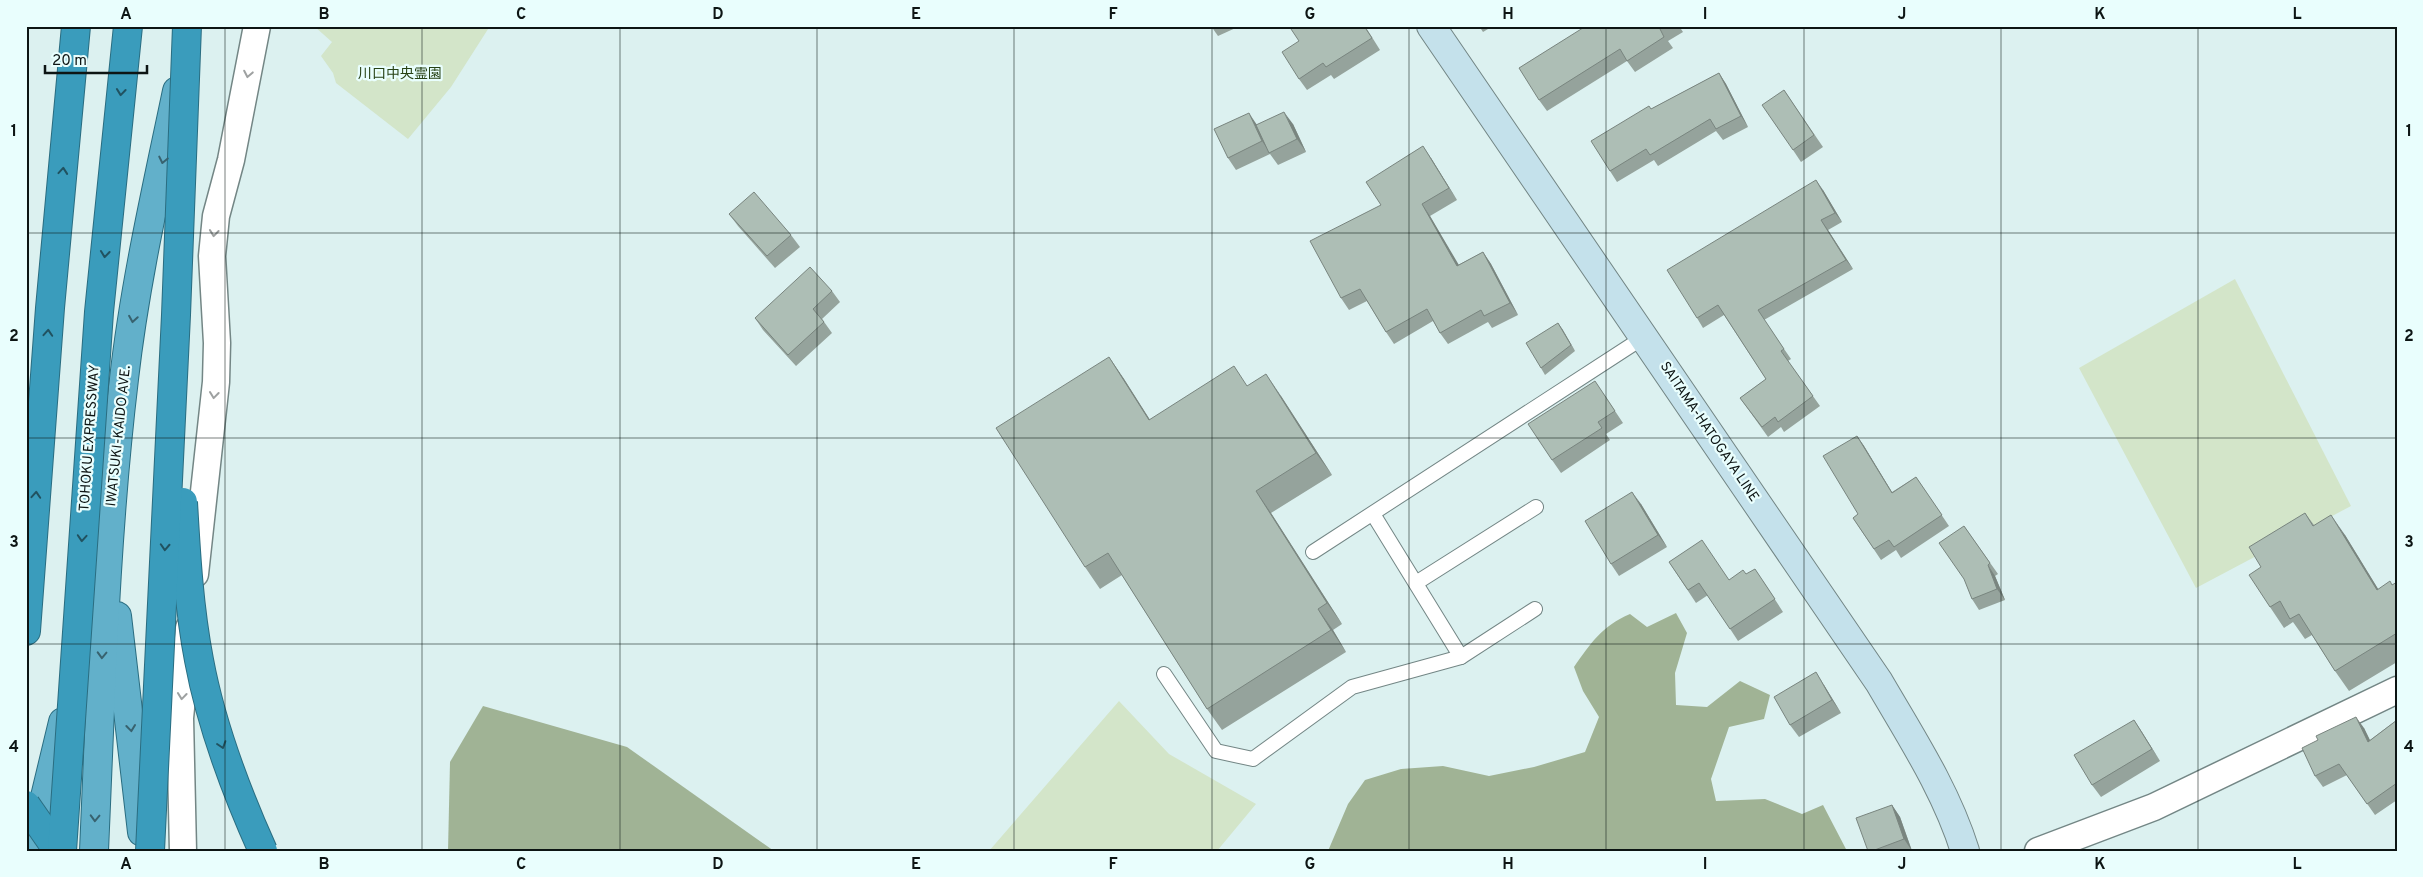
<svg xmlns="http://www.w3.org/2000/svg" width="2423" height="877" viewBox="0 0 2423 877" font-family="Overpass,'Noto Sans JP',sans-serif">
  <rect width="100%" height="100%" fill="#dcf1f0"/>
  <!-- green -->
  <g fill="#d3e5c9">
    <path d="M314,26h176l-39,61 -43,52 -72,-56 -3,-10 -12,-17 11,-14z"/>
    <path d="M2235,279l116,227 -155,82 -117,-220z"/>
    <path d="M1119,701l50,53 87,50 -39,47h-228z"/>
  </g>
  <!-- forest -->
  <g fill="#a0b395">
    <path d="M1676,613l11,20 -12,40 1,32 31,2 33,-26 30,14 -6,24 -35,8 -18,52 5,22 49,-2 37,15 21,-9 24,46h-519l20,-47 17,-24 36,-11 42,-3 46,10 45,-9 51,-15 14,-35 -16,-26 -9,-24c17,-24 28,-41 56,-53l17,13z"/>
    <path d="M483,706l144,41 147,104h-326l2,-89z"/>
  </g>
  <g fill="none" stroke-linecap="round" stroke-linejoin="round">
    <!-- service casing -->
    <g stroke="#738685" stroke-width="16">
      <g id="service">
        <path d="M1373,514l88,143"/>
        <path d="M1313,552l331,-215"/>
        <path d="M1416,583l120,-76"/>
        <path d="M1164,674l52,77 37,8 99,-72 109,-30 74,-48"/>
      </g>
    </g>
    <!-- minor casing -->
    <g stroke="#738685" stroke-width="29">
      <g id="minor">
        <path d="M195,574l21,-192 1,-39 -5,-87 4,-40 15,-56 26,-134"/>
        <path d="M183,851l-3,-133 9,-90"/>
        <path d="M2038,851l116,-44 243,-117"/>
      </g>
    </g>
    <!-- secondary casing -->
    <g stroke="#738685" stroke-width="30">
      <path id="secondary" d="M1431,26l448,656c32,55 67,108 86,169"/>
    </g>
    <!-- trunk casing -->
    <g stroke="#2a6d81" stroke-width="30">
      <g id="trunk">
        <path d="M117,616l25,216"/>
        <path d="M32,851l31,-129"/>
        <path d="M94,851c7,-158 11,-315 30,-472 11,-97 33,-192 53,-288"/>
      </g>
    </g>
    <!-- motorway casing -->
    <g stroke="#2a6d81" stroke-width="30">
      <path id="motorway" d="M26,631l24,-323 26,-282"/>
    </g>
    <!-- service -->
    <use href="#service" stroke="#fff" stroke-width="14"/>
    <!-- minor -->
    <use href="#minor" stroke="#fff" stroke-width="26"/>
    <!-- secondary -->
    <use href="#secondary" stroke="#c4e1eb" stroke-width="28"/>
    <!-- trunk -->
    <use href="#trunk" stroke="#62b0ca" stroke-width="28"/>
    <!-- motorway -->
    <use href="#motorway" stroke="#3a9cbc" stroke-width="28"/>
    <!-- motorway-bridge casing -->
    <g stroke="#2a6d81" stroke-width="30" stroke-linecap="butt">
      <g id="motorway-bridge">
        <path d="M183,502c3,53 6,106 16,158 12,65 37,131 64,191"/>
        <path d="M26,805l32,46"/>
        <path d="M62,851l37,-539 29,-286"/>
        <path d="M150,851l26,-536 11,-289"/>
      </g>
    </g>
    <!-- motorway-bridge -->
    <use href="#motorway-bridge" stroke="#3a9cbc" stroke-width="28"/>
  </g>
  <!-- wall -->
  <g fill="#95a39c">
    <path d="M1211,26h29l-22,10z"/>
    <path d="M1365,26l15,24 -46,29 -3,-4 -24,15 -8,-11z"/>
    <path d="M1479,26h14l-10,6z"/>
    <path d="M1586,26h93l4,6 -15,9 5,7 -38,24 -8,-11 -80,50 -8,-11z"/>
    <path d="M1719,73l7,11 22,43 -25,13 -7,-9 -58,35 -4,-6 -37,22 -7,-11 41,-62z"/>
    <path d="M1784,90l39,57 -22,15 -8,-12z"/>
    <path d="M1293,124l13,28 -28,13 -8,-11 -34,16 -8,-12 29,-33z"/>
    <path d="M1431,158l26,42 -27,16 28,49 25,-13 8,12 27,51 -26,13 -4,-6 -40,22 -8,-11 -7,-12 -39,23 -8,-12 -19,-31 -18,9 -8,-12 40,-93z"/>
    <path d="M1823,190l19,32 -14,8 25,39 -89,51 27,39 -3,2 32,45 -36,26 -3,-5 -13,10 -28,-39 26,-19 -42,-64 -21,13 -6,-10z"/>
    <path d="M729,214l62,21 9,12 -25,21 -37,-42z"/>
    <path d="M832,291l8,11 -18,17 10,14 -36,33 -33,-36 -8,-12z"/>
    <path d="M1558,323l17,28 -30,24 -4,-7z"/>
    <path d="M1109,357l15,22 26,41 98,-34 33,10 51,79 -61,38 71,111 -9,6 13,22 -124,78 -15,-21 -85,-134 -22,14 -15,-22z"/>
    <path d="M1603,393l20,30 -17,11 4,6 -49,33 -9,-13z"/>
    <path d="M1857,436l7,10 28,46 24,-15 33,49 -48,32 -5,-8 -15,10 -28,-42 5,-4z"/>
    <path d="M1641,504l26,43 -48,29 -8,-12z"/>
    <path d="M2305,513l9,12 31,10 33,54 15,-4 4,-3v80l-48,29 -14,-20 -23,-36 -7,4 -12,-17 -9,6 -14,-21 -9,-40z"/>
    <path d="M1964,526l34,48 -3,2 10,24 -26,10 -7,-11z"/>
    <path d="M1669,562l60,18 17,-6 17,7 20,31 -45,29 -30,-46 -12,8z"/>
    <path d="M1824,685l17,28 -42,24 -9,-12z"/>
    <path d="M2134,720l26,41 -59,36 -9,-12z"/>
    <path d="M2397,720v80l-22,15 -28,-40 -24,12 -8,-11 49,-48 6,12z"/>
    <path d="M1892,805l8,12 12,34h-44z"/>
  </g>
  <!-- shaded-wall -->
  <g fill="#79857f">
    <path d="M1719,73l7,11 22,43 -7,-11z"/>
    <path d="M1284,112l9,12 13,28 -9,-13z"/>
    <path d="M1249,113l8,12 13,28 -8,-12z"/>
    <path d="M1423,146l8,12 26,42 -8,-12z"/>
    <path d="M1816,180l7,10 19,32 -7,-9z"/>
    <path d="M1422,204l8,12 36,61 -9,-11z"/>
    <path d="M1821,220l7,10 25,39 -7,-9z"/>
    <path d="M1483,252l8,12 27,51 -8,-12z"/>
    <path d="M1558,323l5,7 12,21 -4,-6z"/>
    <path d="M1109,357l15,22 40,63 -15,-22z"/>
    <path d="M1266,374l15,22 51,79 -16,-22z"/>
    <path d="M1857,436l7,10 35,58 -7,-11z"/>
    <path d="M1256,491l15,22 71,111 -15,-21z"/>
    <path d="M1632,492l9,12 26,43 -9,-12z"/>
    <path d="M2331,515l14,20 46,75 -14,-20z"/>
    <path d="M1988,565l7,11 10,24 -8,-11z"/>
    <path d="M1318,609l15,21 13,22 -15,-22z"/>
    <path d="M1816,672l8,13 17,28 -9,-13z"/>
    <path d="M2356,717l8,11 12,25 -8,-11z"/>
    <path d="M2134,720l8,12 18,29 -8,-12z"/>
    <path d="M1892,805l8,12 12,34 -8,-12z"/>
  </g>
  <!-- building -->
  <g fill="#adbeb5" stroke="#79857f">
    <path d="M1289,26h75l8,12 -46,29 -3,-4 -24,16 -17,-27 17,-11z"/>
    <path d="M1586,26h79l-5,3 4,8 -37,24 -7,-12 -81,51 -20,-32z"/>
    <path d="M1719,73l22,43 -25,13 -6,-10 -60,36 -4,-6 -36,22 -19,-30 58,-35 2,3z"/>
    <path d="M1784,90l30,45 -21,15 -31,-45z"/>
    <path d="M1284,112l13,27 -28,14 -13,-28z"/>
    <path d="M1249,113l13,28 -34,17 -14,-29z"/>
    <path d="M1423,146l26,42 -27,16 35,62 26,-14 27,51 -26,13 -3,-6 -41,23 -13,-24 -41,23 -26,-43 -19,9 -31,-57 71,-36 -15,-23z"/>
    <path d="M1816,180l19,33 -14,7 25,40 -88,50 26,39 -3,2 32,45 -35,26 -3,-5 -13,10 -22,-29 26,-19 -48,-74 -21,13 -30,-48z"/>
    <path d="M754,192l37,43 -24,21 -38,-42z"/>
    <path d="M810,267l22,24 -19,18 11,13 -36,33 -33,-37z"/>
    <path d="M1558,323l13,22 -30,23 -15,-25z"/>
    <path d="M1109,357l40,63 85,-54 13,20 19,-12 50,79 -60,38 71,112 -9,6 13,21 -124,79 -99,-156 -23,14 -89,-139z"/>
    <path d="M1595,381l20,30 -17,11 4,6 -50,32 -24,-36z"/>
    <path d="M1857,436l35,57 24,-16 26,38 -48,32 -5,-7 -15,9 -21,-31 5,-4 -35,-58z"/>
    <path d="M1632,492l26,43 -47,29 -26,-43z"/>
    <path d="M2305,513l8,13 18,-11 46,75 13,-9 2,4 5,-3v51l-62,38 -36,-57 -9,5 -10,-18 -10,6 -21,-32 12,-8 -12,-20z"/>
    <path d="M1964,526l26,37 -2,2 9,24 -25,10 -8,-20 -25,-36z"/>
    <path d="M1702,540l27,40 14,-10 3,4 9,-5 20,30 -45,30 -31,-46 -11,7 -19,-28z"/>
    <path d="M1816,672l16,28 -42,25 -16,-28z"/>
    <path d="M2356,717l12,25 29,-22v63l-30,21 -28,-40 -24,12 -13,-28 16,-8 -2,-4z"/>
    <path d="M2134,720l18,29 -60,36 -18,-30z"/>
    <path d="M1892,805l12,34 -32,12h-4l-12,-33z"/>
  </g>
  <!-- one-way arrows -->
  <defs><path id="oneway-chevron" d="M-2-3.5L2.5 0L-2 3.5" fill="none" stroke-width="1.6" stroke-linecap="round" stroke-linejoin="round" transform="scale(1.25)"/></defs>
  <g stroke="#9ea1a1">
    <use href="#oneway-chevron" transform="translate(248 74) rotate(101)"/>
    <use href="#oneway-chevron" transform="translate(214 233) rotate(96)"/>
    <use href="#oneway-chevron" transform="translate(214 395) rotate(97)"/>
    <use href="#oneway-chevron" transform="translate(182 696) rotate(96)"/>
  </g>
  <g stroke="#215260">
    <use href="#oneway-chevron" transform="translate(121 92) rotate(96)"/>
    <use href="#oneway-chevron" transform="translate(63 171) rotate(-85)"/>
    <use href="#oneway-chevron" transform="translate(105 254) rotate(96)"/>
    <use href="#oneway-chevron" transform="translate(48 333) rotate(-86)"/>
    <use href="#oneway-chevron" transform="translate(36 495) rotate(-86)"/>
    <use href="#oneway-chevron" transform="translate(82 538) rotate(94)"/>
    <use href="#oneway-chevron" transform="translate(165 547) rotate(93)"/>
    <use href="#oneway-chevron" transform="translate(222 745) rotate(72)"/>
  </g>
  <g stroke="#38626f">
    <use href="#oneway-chevron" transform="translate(163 160) rotate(102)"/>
    <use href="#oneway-chevron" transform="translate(133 319) rotate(99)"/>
    <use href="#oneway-chevron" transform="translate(102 655) rotate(92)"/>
    <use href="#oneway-chevron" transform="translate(131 728) rotate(83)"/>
    <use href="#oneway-chevron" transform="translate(95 818) rotate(92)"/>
  </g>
  <!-- grid -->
  <path fill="none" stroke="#0d1514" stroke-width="1" stroke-opacity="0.55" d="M225,26v825M422,26v825M620,26v825M817,26v825M1014,26v825M1212,26v825M1409,26v825M1606,26v825M1804,26v825M2001,26v825M2198,26v825M26,233h2371M26,438h2371M26,644h2371"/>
  <g text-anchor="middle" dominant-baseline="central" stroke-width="4.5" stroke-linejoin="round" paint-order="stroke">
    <!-- park labels -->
    <g font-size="14" fill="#274215" stroke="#e9fefd">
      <text x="400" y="74">川口中央霊園</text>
    </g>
    <!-- street labels -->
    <g font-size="14" fill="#0d1514" stroke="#e9fefd">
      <text transform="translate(1709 432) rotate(56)">SAITAMA-HATOGAYA LINE</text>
      <text transform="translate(119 436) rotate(-84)">IWATSUKI-KAIDO AVE.</text>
      <text transform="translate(90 438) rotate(-86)">TOHOKU EXPRESSWAY</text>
    </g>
  </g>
  <!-- border -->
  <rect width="2423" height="877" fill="none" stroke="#e9fefd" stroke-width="55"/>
  <!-- scale -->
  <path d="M45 65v8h102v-8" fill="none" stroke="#0d1514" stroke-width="2.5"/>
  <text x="52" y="65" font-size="15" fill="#0d1514" stroke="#e9fefd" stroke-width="4" paint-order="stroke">20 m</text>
  <rect x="28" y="28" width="2368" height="822" fill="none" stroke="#0d1514" stroke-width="2"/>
  <g font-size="16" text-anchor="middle" font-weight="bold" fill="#0d1514">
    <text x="126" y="19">A</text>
    <text x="324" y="19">B</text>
    <text x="521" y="19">C</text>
    <text x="718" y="19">D</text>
    <text x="916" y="19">E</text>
    <text x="1113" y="19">F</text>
    <text x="1310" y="19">G</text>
    <text x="1508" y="19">H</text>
    <text x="1705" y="19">I</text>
    <text x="1902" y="19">J</text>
    <text x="2100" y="19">K</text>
    <text x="2297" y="19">L</text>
    <text x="14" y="136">1</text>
    <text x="2409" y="136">1</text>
    <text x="14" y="341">2</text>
    <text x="2409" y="341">2</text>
    <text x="14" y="547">3</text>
    <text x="2409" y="547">3</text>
    <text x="14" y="752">4</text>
    <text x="2409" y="752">4</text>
    <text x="126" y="869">A</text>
    <text x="324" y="869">B</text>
    <text x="521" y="869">C</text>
    <text x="718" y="869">D</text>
    <text x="916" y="869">E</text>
    <text x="1113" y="869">F</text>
    <text x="1310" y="869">G</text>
    <text x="1508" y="869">H</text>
    <text x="1705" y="869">I</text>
    <text x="1902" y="869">J</text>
    <text x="2100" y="869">K</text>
    <text x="2297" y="869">L</text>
  </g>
</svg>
